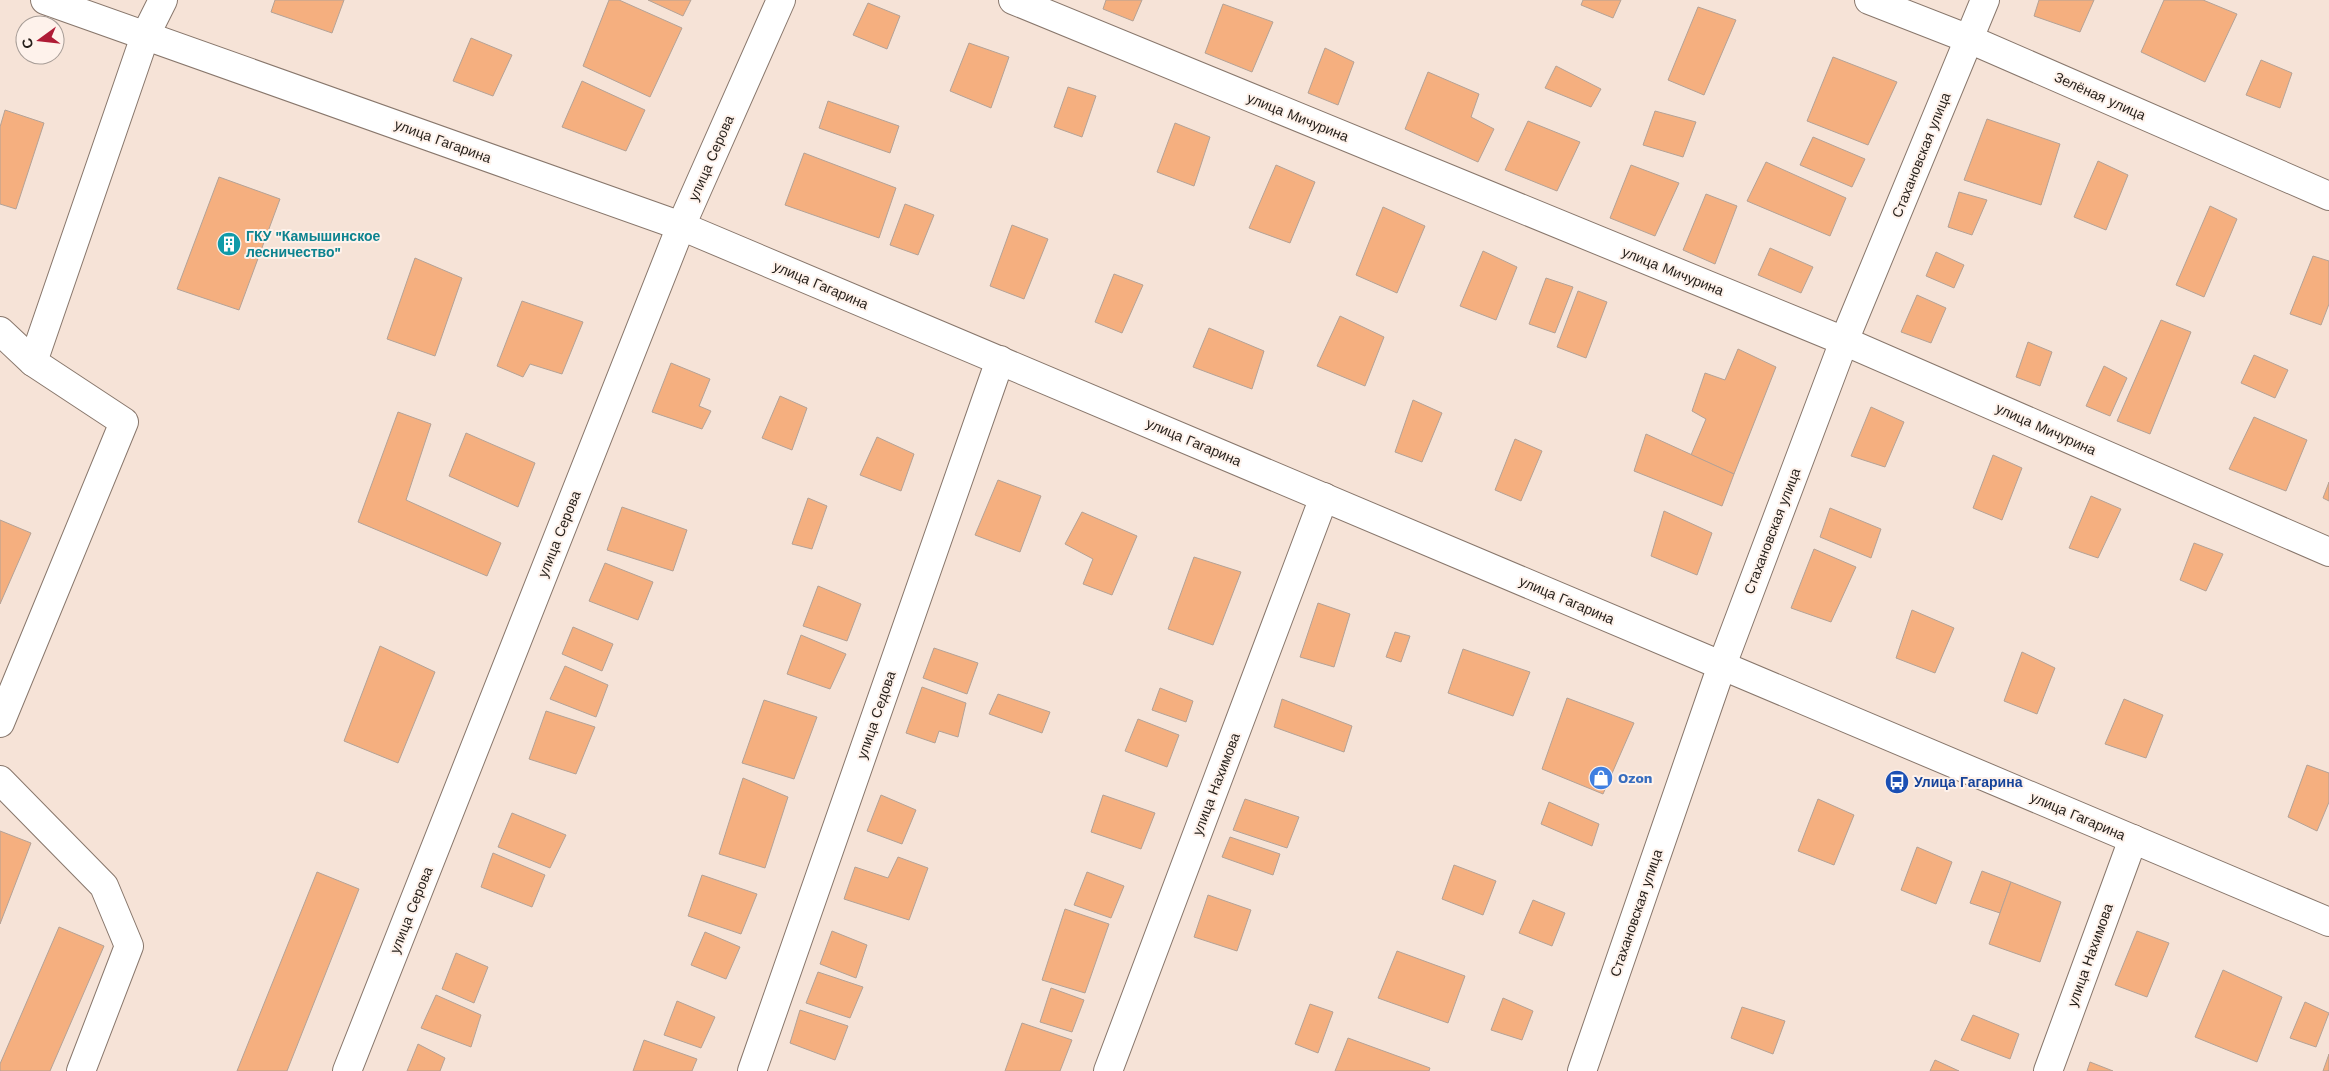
<svg xmlns="http://www.w3.org/2000/svg" width="2329" height="1071" viewBox="0 0 2329 1071" font-family="'Work Sans',sans-serif">
  <rect width="100%" height="100%" fill="#f6e3d7"/>
  <!-- building -->
  <g fill="#f5af7f" stroke="#b4a296">
    <path d="M275,0h69l-12,33 -61,-21z"/>
    <path d="M609,0h10l63,28 -32,69 -67,-31z"/>
    <path d="M648,0h43l-8,16z"/>
    <path d="M1106,0h36l-9,21 -30,-12z"/>
    <path d="M1583,0h38l-8,18 -32,-13z"/>
    <path d="M2039,0h55l-14,32 -46,-16z"/>
    <path d="M2164,0h39l34,14 -32,68 -64,-30z"/>
    <path d="M868,3l32,13 -13,33 -34,-14z"/>
    <path d="M1223,4l50,18 -21,50 -47,-19z"/>
    <path d="M1698,7l38,13 -32,75 -36,-15z"/>
    <path d="M471,38l41,17 -19,41 -40,-15z"/>
    <path d="M969,43l40,14 -18,51 -41,-17z"/>
    <path d="M1325,48l29,14 -16,43 -30,-12z"/>
    <path d="M1833,57l64,25 -29,63 -61,-24z"/>
    <path d="M2261,60l31,13 -12,35 -34,-13z"/>
    <path d="M1556,66l45,23 -10,18 -46,-19z"/>
    <path d="M1428,72l51,22 -8,23 23,12 -16,33 -73,-33z"/>
    <path d="M582,81l63,29 -19,41 -64,-24z"/>
    <path d="M1068,87l28,9 -14,41 -28,-10z"/>
    <path d="M828,101l71,25 -9,27 -71,-25z"/>
    <path d="M5,110l39,13 -28,86 -16,-5v-77z"/>
    <path d="M1655,111l41,11 -13,35 -40,-12z"/>
    <path d="M1987,119l73,25 -19,61 -77,-25z"/>
    <path d="M1528,121l52,21 -23,49 -52,-21z"/>
    <path d="M1175,123l35,14 -16,49 -37,-14z"/>
    <path d="M1813,137l52,22 -13,28 -52,-22z"/>
    <path d="M804,153l92,35 -17,50 -94,-33z"/>
    <path d="M2098,161l30,14 -22,55 -32,-13z"/>
    <path d="M1766,162l80,36 -16,38 -83,-35z"/>
    <path d="M1276,165l39,17 -25,61 -41,-15z"/>
    <path d="M1631,165l48,18 -24,53 -45,-18z"/>
    <path d="M219,177l61,22 -41,111 -62,-21z"/>
    <path d="M1959,192l28,8 -15,35 -24,-8z"/>
    <path d="M1706,194l31,12 -22,58 -32,-14z"/>
    <path d="M905,204l29,11 -16,40 -28,-10z"/>
    <path d="M2210,206l27,13 -33,78 -28,-12z"/>
    <path d="M1383,207l42,19 -28,67 -41,-18z"/>
    <path d="M1012,225l36,14 -24,60 -34,-13z"/>
    <path d="M1770,248l43,19 -12,26 -43,-18z"/>
    <path d="M1483,251l34,16 -21,53 -36,-14z"/>
    <path d="M1936,252l28,13 -10,23 -28,-12z"/>
    <path d="M2313,256l16,5v43l-8,21 -31,-11z"/>
    <path d="M415,258l47,20 -27,78 -48,-17z"/>
    <path d="M1114,274l29,11 -21,48 -27,-11z"/>
    <path d="M1546,278l27,9 -18,46 -26,-9z"/>
    <path d="M1578,291l29,11 -21,56 -29,-11z"/>
    <path d="M1917,295l29,13 -15,35 -30,-11z"/>
    <path d="M522,301l61,21 -21,52 -32,-10 -7,13 -26,-11z"/>
    <path d="M1340,316l44,21 -19,49 -48,-20z"/>
    <path d="M2161,320l30,12 -41,102 -33,-13z"/>
    <path d="M1209,328l55,23 -12,38 -59,-22z"/>
    <path d="M2028,342l24,10 -12,34 -24,-9z"/>
    <path d="M1738,349l38,18 -42,107 -43,-19 15,-36 -14,-8 13,-38 20,7z"/>
    <path d="M2254,355l34,15 -13,28 -34,-15z"/>
    <path d="M671,363l39,16 -11,27 12,5 -9,18 -50,-17z"/>
    <path d="M2104,366l23,12 -17,38 -24,-10z"/>
    <path d="M780,396l27,12 -15,42 -30,-12z"/>
    <path d="M1413,400l29,13 -20,49 -27,-10z"/>
    <path d="M1871,407l33,15 -19,45 -34,-11z"/>
    <path d="M398,412l33,12 -25,76 95,43 -14,33 -129,-54z"/>
    <path d="M2254,417l53,23 -21,51 -57,-22z"/>
    <path d="M466,433l69,30 -17,44 -69,-31z"/>
    <path d="M1646,434l88,40 -12,32 -88,-35z"/>
    <path d="M877,437l37,17 -13,37 -41,-16z"/>
    <path d="M1515,439l27,12 -21,50 -26,-11z"/>
    <path d="M1993,455l29,13 -20,52 -29,-12z"/>
    <path d="M998,480l43,16 -21,56 -45,-17z"/>
    <path d="M2329,482v19l-6,-3z"/>
    <path d="M2091,496l30,13 -23,49 -29,-10z"/>
    <path d="M808,498l19,8 -15,43 -20,-5z"/>
    <path d="M622,507l65,23 -14,41 -66,-21z"/>
    <path d="M1830,508l51,21 -10,29 -51,-21z"/>
    <path d="M1664,511l48,22 -15,42 -46,-19z"/>
    <path d="M1082,512l55,24 -25,59 -29,-11 10,-25 -28,-15z"/>
    <path d="M0,520l31,13 -31,71z"/>
    <path d="M2194,543l29,11 -17,37 -26,-11z"/>
    <path d="M1814,549l42,18 -25,55 -40,-14z"/>
    <path d="M1194,557l47,15 -28,73 -45,-16z"/>
    <path d="M605,563l48,19 -15,38 -49,-19z"/>
    <path d="M818,586l43,18 -14,37 -44,-15z"/>
    <path d="M1318,603l32,11 -16,53 -34,-10z"/>
    <path d="M1912,610l42,18 -19,45 -39,-15z"/>
    <path d="M573,627l40,17 -11,27 -40,-17z"/>
    <path d="M1395,632l15,4 -9,26 -15,-5z"/>
    <path d="M801,635l45,19 -16,35 -43,-15z"/>
    <path d="M380,646l55,26 -37,91 -54,-22z"/>
    <path d="M934,648l44,15 -11,31 -44,-16z"/>
    <path d="M1463,649l67,23 -17,44 -65,-23z"/>
    <path d="M2022,652l33,16 -18,46 -33,-13z"/>
    <path d="M565,666l43,19 -12,32 -46,-18z"/>
    <path d="M922,687l44,16 -8,34 -19,-6 -4,12 -29,-10z"/>
    <path d="M1160,688l33,13 -7,21 -34,-12z"/>
    <path d="M998,694l52,18 -8,21 -53,-19z"/>
    <path d="M1567,698l67,25 -31,71 -61,-25z"/>
    <path d="M1282,699l70,27 -8,26 -70,-25z"/>
    <path d="M2124,699l39,16 -17,43 -41,-14z"/>
    <path d="M764,700l53,17 -23,62 -52,-16z"/>
    <path d="M546,711l49,16 -19,47 -47,-15z"/>
    <path d="M1138,719l41,16 -12,32 -42,-16z"/>
    <path d="M2307,765l22,8v29l-12,29 -29,-14z"/>
    <path d="M743,778l45,19 -23,71 -46,-14z"/>
    <path d="M881,795l35,15 -14,34 -35,-13z"/>
    <path d="M1103,795l52,18 -14,36 -50,-17z"/>
    <path d="M1245,799l54,18 -12,31 -54,-18z"/>
    <path d="M1818,799l36,16 -20,50 -36,-14z"/>
    <path d="M1549,802l50,22 -7,22 -51,-22z"/>
    <path d="M512,813l54,22 -16,33 -52,-21z"/>
    <path d="M0,831l31,12 -31,81z"/>
    <path d="M1230,837l50,17 -7,21 -51,-18z"/>
    <path d="M1917,847l35,15 -16,42 -35,-14z"/>
    <path d="M493,853l52,22 -13,32 -51,-20z"/>
    <path d="M898,857l30,11 -19,52 -65,-21 11,-32 33,11z"/>
    <path d="M1454,865l42,16 -13,34 -41,-16z"/>
    <path d="M1982,871l29,11 -11,31 -30,-10z"/>
    <path d="M317,872l42,17 -72,182h-50z"/>
    <path d="M1087,872l37,14 -13,32 -37,-13z"/>
    <path d="M702,875l55,19 -16,40 -53,-18z"/>
    <path d="M2011,882l50,20 -21,60 -51,-18z"/>
    <path d="M1208,895l43,15 -14,41 -43,-14z"/>
    <path d="M1533,900l32,13 -13,33 -33,-13z"/>
    <path d="M1065,909l44,15 -24,69 -43,-13z"/>
    <path d="M59,927l45,19 -54,125h-50v-7z"/>
    <path d="M832,931l35,14 -11,33 -36,-14z"/>
    <path d="M2137,931l32,12 -22,54 -32,-12z"/>
    <path d="M705,932l35,15 -14,32 -35,-14z"/>
    <path d="M1397,951l68,25 -17,47 -70,-25z"/>
    <path d="M456,953l32,14 -14,36 -32,-14z"/>
    <path d="M2223,970l59,27 -25,65 -62,-25z"/>
    <path d="M818,972l45,15 -13,31 -44,-15z"/>
    <path d="M1051,988l33,12 -12,32 -32,-10z"/>
    <path d="M436,995l45,20 -10,32 -50,-19z"/>
    <path d="M1503,998l30,13 -11,29 -31,-10z"/>
    <path d="M677,1001l38,16 -14,31 -37,-13z"/>
    <path d="M2305,1002l24,11 -13,34 -26,-9z"/>
    <path d="M1310,1004l23,8 -15,41 -23,-9z"/>
    <path d="M1742,1007l43,14 -12,33 -42,-16z"/>
    <path d="M800,1010l48,16 -13,34 -45,-17z"/>
    <path d="M1973,1015l46,19 -9,25 -49,-19z"/>
    <path d="M1022,1023l50,17 -12,31h-55z"/>
    <path d="M1348,1038l82,30 -1,3h-94z"/>
    <path d="M644,1040l53,19 -5,12h-59z"/>
    <path d="M418,1044l27,14 -5,13h-33z"/>
    <path d="M2329,1054v17h-6z"/>
    <path d="M1935,1060l24,11h-29z"/>
    <path d="M2090,1062l23,9h-26z"/>
  </g>
  <g fill="none" stroke-linecap="round" stroke-linejoin="round">
    <!-- minor casing -->
    <g stroke="#88776c" stroke-width="30">
      <g id="minor">
        <path d="M1013,0l831,341 485,211"/>
        <path d="M1869,0l100,39 360,157"/>
        <path d="M0,331l33,31"/>
        <path d="M0,723l124,-301 -91,-60 112,-326 18,-36"/>
        <path d="M0,780l104,106 25,60 -48,125"/>
        <path d="M347,1071l334,-845 100,-226"/>
        <path d="M752,1071l248,-711"/>
        <path d="M1108,1071l216,-574"/>
        <path d="M1582,1071l140,-406 122,-324 141,-341"/>
        <path d="M2048,1071l85,-232"/>
      </g>
    </g>
    <!-- major casing -->
    <g stroke="#88776c" stroke-width="30">
      <path id="major" d="M45,0l636,226 1648,696"/>
    </g>
    <!-- minor -->
    <use href="#minor" stroke="#fff" stroke-width="28"/>
    <!-- major -->
    <use href="#major" stroke="#fff" stroke-width="28"/>
  </g>
  <!-- icons -->
  <defs>
    <g id="building-disc" transform="scale(1.25)"><circle r="9.5" fill="#0f9aa8" stroke="#fef2eb"/><path d="M-4-6H4V6H1V3H-1V6H-4ZM-2.5-4.3h1.7v1.8h-1.7ZM.8-4.3h1.7v1.8H.8ZM-2.5-1h1.7V.8h-1.7ZM.8-1h1.7V.8H.8Z" fill="#fff"/></g>
    <g id="shop-disc" transform="scale(1.25)"><circle r="9.5" fill="#3f7fe0" stroke="#fef2eb"/><path d="M-5-2.5h2.3a2.7 3.5 0 0 1 5.4 0H5L5.5 6h-11ZM-1.5-2.5h3a1.5 2.3 0 0 0-3 0Z" fill="#fff"/></g>
    <g id="bus-disc" transform="scale(1.25)"><circle r="9.5" fill="#1a4fb4" stroke="#fef2eb"/><path d="M-5-6H5V4H4V6H2V4H-2V6H-4V4H-5ZM-3.5-4V0h7V-4ZM-3.5 1.2v1.5H-2V1.2ZM2 1.2v1.5H3.5V1.2Z" fill="#fff"/></g>
  </defs>
  <g fill-rule="evenodd">
    <use href="#building-disc" x="229" y="244"/>
    <use href="#shop-disc" x="1601" y="778"/>
    <use href="#bus-disc" x="1897" y="782"/>
  </g>
  <g text-anchor="middle" dominant-baseline="central" stroke-width="4" stroke-linejoin="round" paint-order="stroke">
    <!-- street labels -->
    <g font-size="14" fill="#241e19" stroke="#fef2eb">
      <text transform="translate(2100 96) rotate(24)">Зелёная улица</text>
      <text transform="translate(1298 117) rotate(22)">улица Мичурина</text>
      <text transform="translate(443 141) rotate(20)">улица Гагарина</text>
      <text transform="translate(1921 155) rotate(-68)">Стахановская улица</text>
      <text transform="translate(711 158) rotate(-66)">улица Серова</text>
      <text transform="translate(1673 271) rotate(22)">улица Мичурина</text>
      <text transform="translate(821 285) rotate(23)">улица Гагарина</text>
      <text transform="translate(2046 429) rotate(24)">улица Мичурина</text>
      <text transform="translate(1194 442) rotate(23)">улица Гагарина</text>
      <text transform="translate(1772 531) rotate(-69)">Стахановская улица</text>
      <text transform="translate(559 534) rotate(-68)">улица Серова</text>
      <text transform="translate(1567 600) rotate(23)">улица Гагарина</text>
      <text transform="translate(876 715) rotate(-71)">улица Седова</text>
      <text transform="translate(1216 784) rotate(-69)">улица Нахимова</text>
      <text transform="translate(2078 816) rotate(23)">улица Гагарина</text>
      <text transform="translate(411 910) rotate(-68)">улица Серова</text>
      <text transform="translate(1636 913) rotate(-71)">Стахановская улица</text>
      <text transform="translate(2090 955) rotate(-70)">улица Нахимова</text>
    </g>
    <!-- culture labels -->
    <g font-size="14" font-weight="bold" fill="#0d838f" stroke="#fef2eb" text-anchor="start">
      <text x="246" y="236">ГКУ "Камышинское<tspan x="246" dy="16">лесничество"</tspan></text>
    </g>
    <!-- shop labels -->
    <g font-size="14" font-weight="bold" fill="#366cbe" stroke="#fef2eb" text-anchor="start">
      <text x="1618" y="778">Ozon</text>
    </g>
    <!-- transit labels -->
    <g font-size="14" font-weight="bold" fill="#164399" stroke="#fef2eb" text-anchor="start">
      <text x="1914" y="782">Улица Гагарина</text>
    </g>
  </g>
  <!-- north arrow -->
  <g transform="translate(40 40) rotate(255)"><circle r="24" fill="#fef2eb" stroke="#a79d97"/>
  <path d="M0-4L9 19L0 12L-9 19Z" fill="#af1b35"/>
  <text y="-8" font-size="14" font-weight="bold" text-anchor="middle" fill="#241e19">С</text>
  </g>
</svg>
